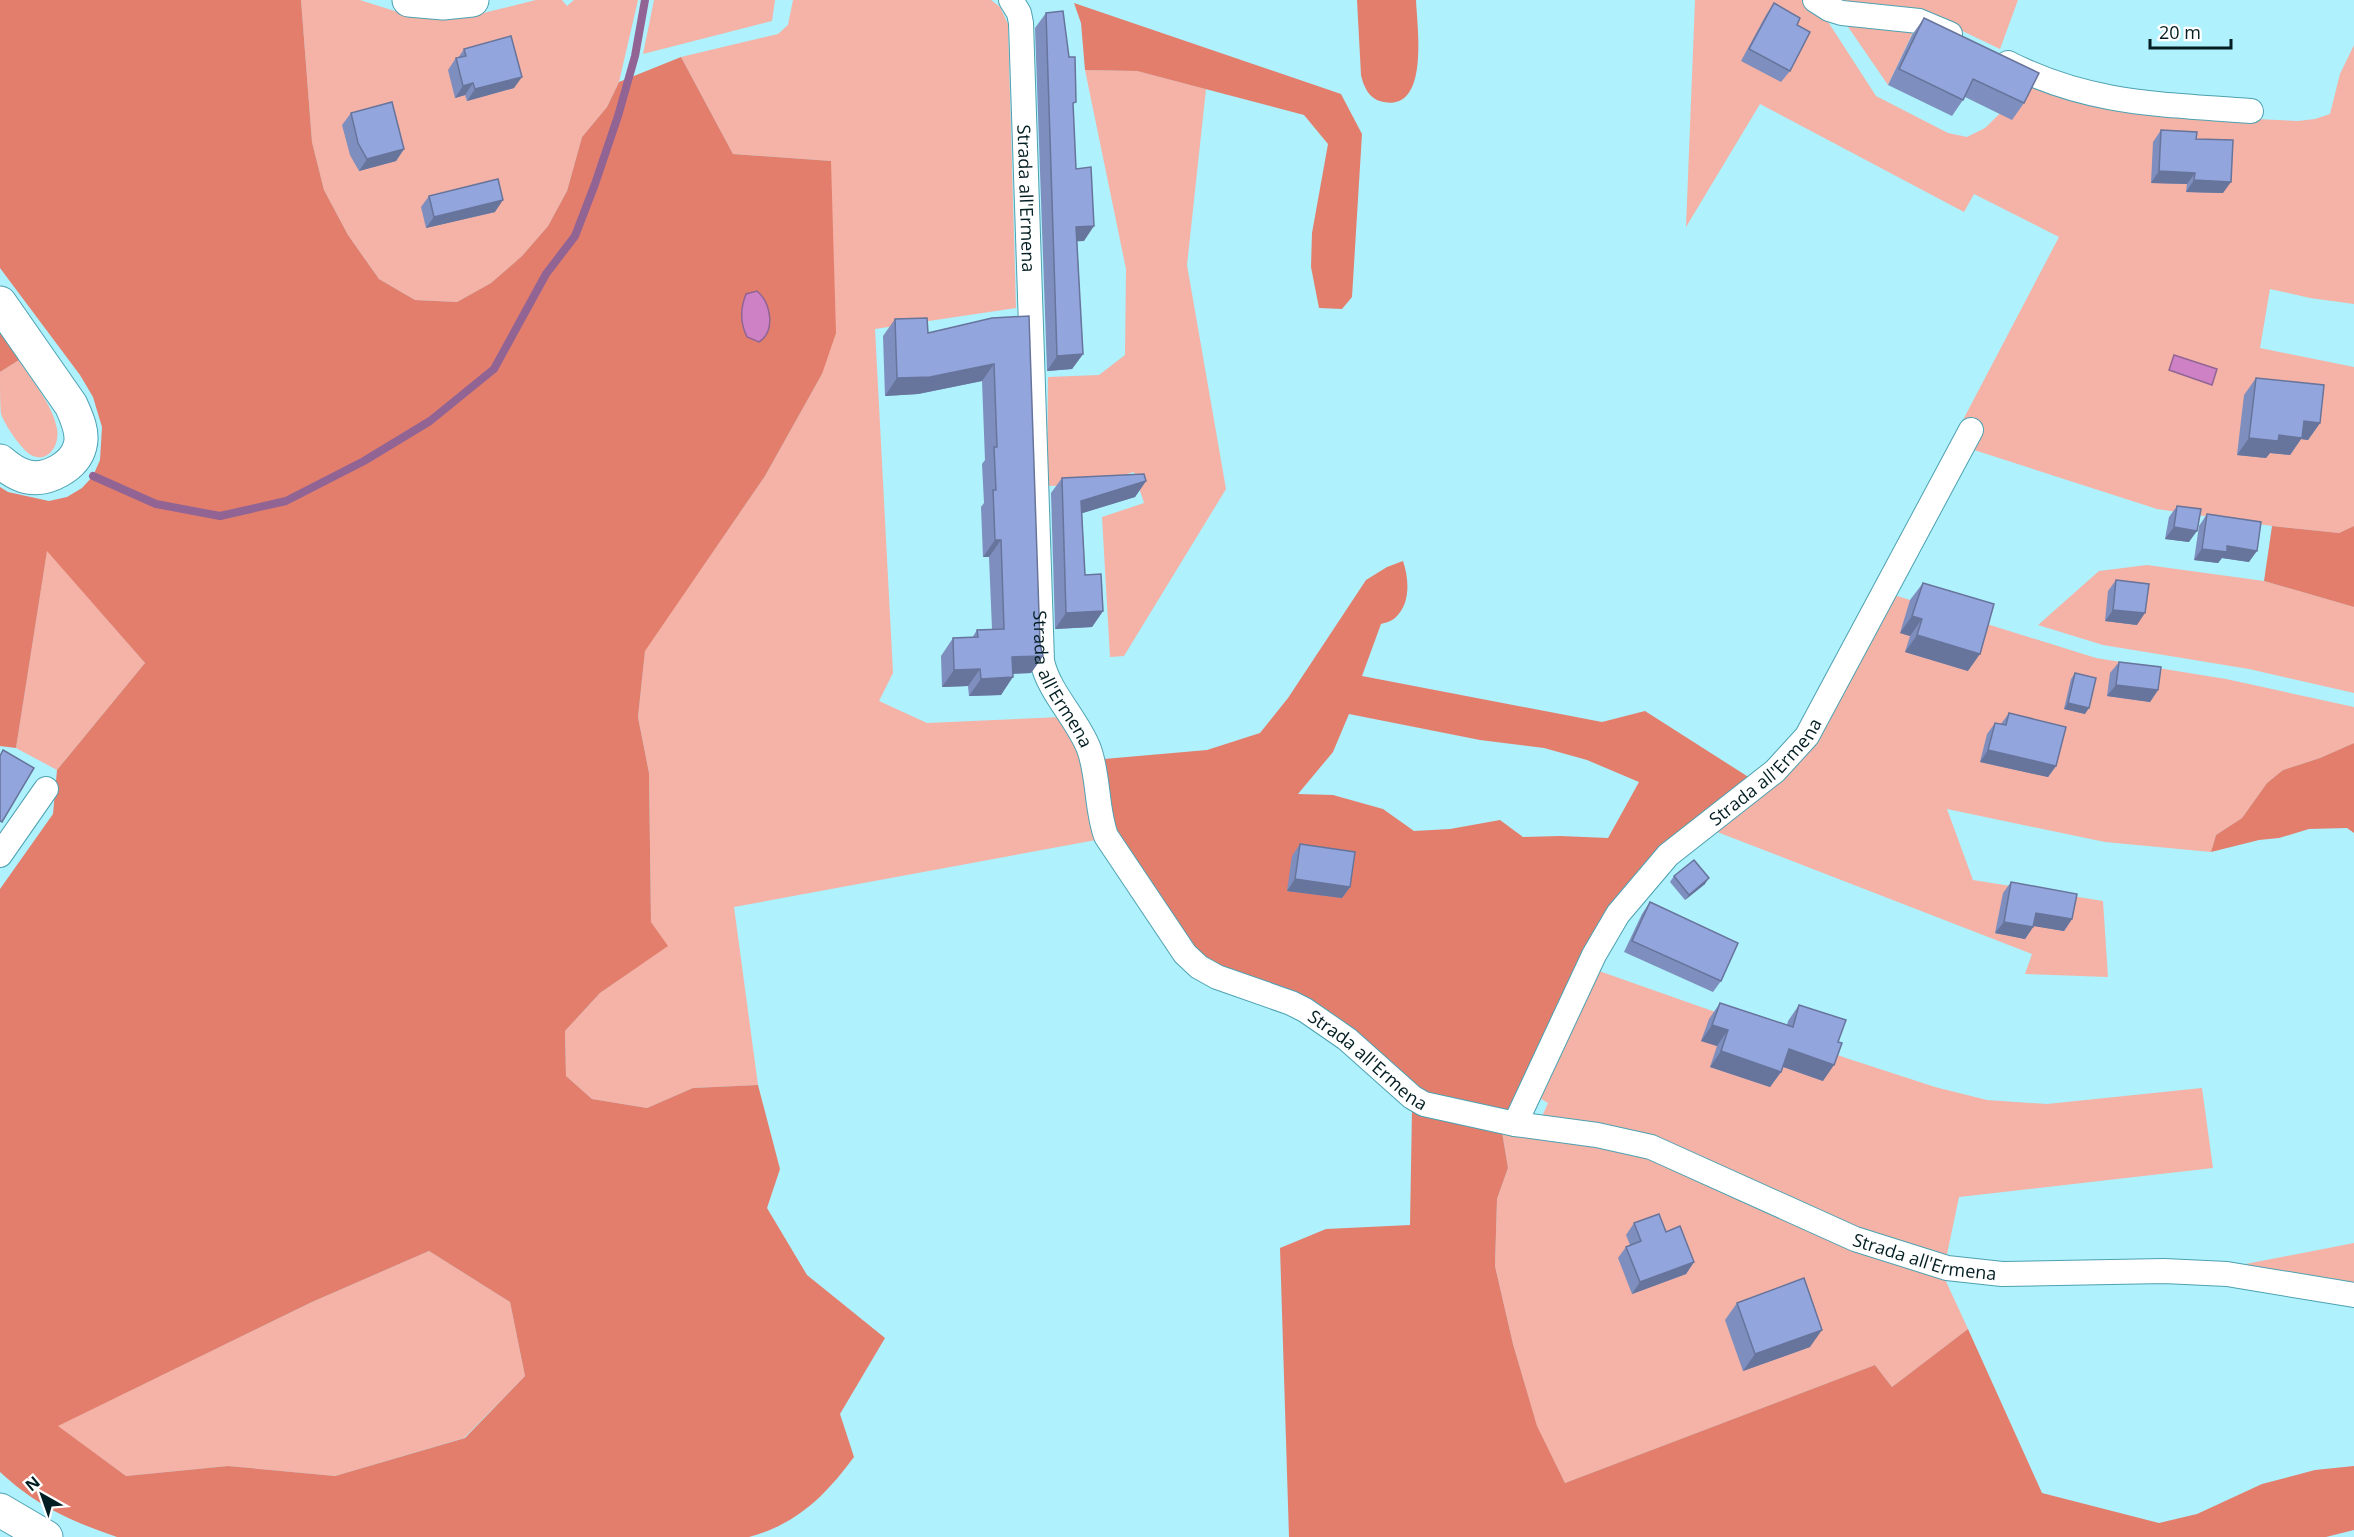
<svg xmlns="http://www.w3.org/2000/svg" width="2354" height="1537" viewBox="0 0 2354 1537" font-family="'Open Sans',sans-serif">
  <rect width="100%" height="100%" fill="#aff1fd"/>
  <!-- green -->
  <g fill="#f4b3a6">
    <path d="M301,0h59l47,15 64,1 65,-16h26l5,6 7,-6h64l-19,82 -12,25 -25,30 -15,54 -19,35 -26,30 -31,27 -34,19 -42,-2 -36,-21 -31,-44 -24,-45 -12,-48z"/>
    <path d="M654,0h121l-3,21 -129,33z"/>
    <path d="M793,0h198l9,7 8,17 8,284 -141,21 18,344 -14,28 48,22 134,-6 22,47 13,76 -362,67 24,178 -65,3 -46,20 -55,-9 -26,-23 -1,-45 35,-38 67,-47 -16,-24 -2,-149 -11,-56 7,-67 120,-174 57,-102 9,-213 -98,-7 -52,-97 97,-23 10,-9z"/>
    <path d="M1695,0h107l21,14 53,82 72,37 19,4 18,-9 45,-44 120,30 148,7 17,-2 15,-5 10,-40 14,-29v259l-44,-6 -40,-9 -10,59 94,19v159l-15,7 -67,-7 -115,-17 -186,-60 5,-9 -12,-22 95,-181 -85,-43 -10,18 -204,-108 -74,123z"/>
    <path d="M1831,0h187l-18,49 -69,-33z"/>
    <path d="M1844,21l71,7 -27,57z"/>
    <path d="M1085,70l52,1 69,18 -19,176 39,224 -102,167 -14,1 -8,-140 42,-14 -10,-31 -46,13 -41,1 1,-109 51,-2 26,-20 1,-86z"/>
    <path d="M19,360c13,21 34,45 38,69 3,16 -9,35 -26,26 -10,-6 -26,-30 -30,-41 -1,-11 -1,-30 -1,-42z"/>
    <path d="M47,550l98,113 -88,107 -41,-22z"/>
    <path d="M2147,565l117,16 90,26v86l-105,-24 -146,-24 -65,-20 61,-54z"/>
    <path d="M1894,595l202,63 130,21 128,28v36l-34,15 -37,12 -16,13 -25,35 -26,17 -5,17 -106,-10 -158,-33 26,71 130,21 5,76 -83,-3 7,-20 -320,-124 69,-51z"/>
    <path d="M1599,971l247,87 89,29 52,13 60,4 155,-16 11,80 -254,29 -13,62 -405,-140 7,-16 -10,-6z"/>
    <path d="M1502,1132l140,22 301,121 25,54 -76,58 -17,-22 -310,118 -28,-56 -24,-83 -18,-78 2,-67 11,-31z"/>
    <path d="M2354,1243v43l-124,-19z"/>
    <path d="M429,1251l81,51 15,74 -61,62 -129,38 -107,-10 -102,10 -69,-50 255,-124z"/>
  </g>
  <!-- forest -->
  <g fill="#e37e6d" fill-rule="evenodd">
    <path d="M0,0h301l11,142 12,48 24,45 31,44 36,21 42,2 34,-19 31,-27 26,-30 19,-35 15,-54 25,-30 12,-25 62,-25 52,97 98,7 5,172 -14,41 -57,102 -120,175 -7,66 11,56 2,149 17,24 -68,47 -35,38 1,45 26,23 55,9 46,-20 65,-3 22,84 -13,39 40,67 78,63 -45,76 14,43c-29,39 -57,67 -105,80h-632c-47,-16 -80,-31 -117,-65v-583l53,-75 4,-44 88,-107 -98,-112 -31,197 -16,-2v-259l8,5 41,9 18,-4 15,-9 11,-12 7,-16 2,-33 -9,-30 -13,-22 -80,-107zM429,1251l81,51 15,74 -60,62 -130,38 -107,-10 -102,10 -68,-50 254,-124z"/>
    <path d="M1357,0h59c1,26 14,111 -32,102 -14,-2 -20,-14 -23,-27z"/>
    <path d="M1074,3l267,91 21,40 -10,163 -10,12 -23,-1 -8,-41 1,-34 16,-89 -24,-29 -167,-44 -52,-1 -4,-47z"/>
    <path d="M0,332l19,28 -19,12z"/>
    <path d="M2272,526l67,7 15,-7v81l-90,-26z"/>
    <path d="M1403,561c6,18 8,43 -8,57 -3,3 -10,5 -14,6l-19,52 240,46 43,-11 105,67 -134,120 -18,25 -90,189 -74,-15 -217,-131 -22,-18 -80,-117 -11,-72 103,-9 53,-17 28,-35 78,-118 21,-13zM1349,714l131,26 64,8 43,12 52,22 -31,56 -48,-2 -37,1 -23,-17 -50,9 -36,2 -31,-22 -50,-14 -35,-1 35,-42z"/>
    <path d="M2354,743v90l-7,-5 -38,1 -30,9 -20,2 -48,12 5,-17 26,-17 25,-35 16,-13 37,-12z"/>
    <path d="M1412,1109l90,23 6,36 -11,31 -2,67 18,78 24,82 28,57 310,-118 17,22 76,-58 74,164 117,30 38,-9 65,-30 53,-14 39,-4v64l-28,7h-1037l-9,-289 46,-19 84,-4z"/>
  </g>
  <!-- water -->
  <g fill="#ce82c5" stroke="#916494" stroke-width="1.5">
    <path d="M757,291c14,12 19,40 2,51l-12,-5c-7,-14 -7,-28 -1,-43z"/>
    <path d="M2174,355l43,14 -5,16 -43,-15z"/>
  </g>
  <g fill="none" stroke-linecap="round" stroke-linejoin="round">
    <!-- stream -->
    <path stroke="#916494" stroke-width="8" d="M93,476l63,28 64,12 66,-15 78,-40 66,-40 64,-52 52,-95 29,-38 20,-52 23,-68 17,-60 10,-56"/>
    <!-- street casing -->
    <g stroke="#4da1b1" stroke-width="26">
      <g id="street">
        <path id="s1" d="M1011,0l8,13 2,10 21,638c7,32 35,57 47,88 10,28 7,59 17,87l79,118 14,13 18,10 74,26 14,7 42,29 65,58 12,7 91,20 82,11 54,12 204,92 92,29 55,6 162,-3 63,3 127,21"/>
        <path d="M1815,0l14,9 13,4 77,8 31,13"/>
        <path d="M2008,63c83,42 153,41 243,48"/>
        <path d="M0,855l46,-66"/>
        <path id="s2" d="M1515,1124l79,-169 24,-41 50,-59 107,-84 32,-35 164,-306"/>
      </g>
    </g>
    <!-- secondary casing -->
    <g stroke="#4da1b1" stroke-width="35">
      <g id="secondary">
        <path d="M409,0l34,3 29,-3"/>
        <path d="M0,303l71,102c5,11 13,27 9,41 -5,20 -32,35 -52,31 -11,-2 -20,-9 -28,-16"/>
      </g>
    </g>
    <!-- primary casing -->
    <g stroke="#4da1b1" stroke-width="35">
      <path id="primary" d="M0,1510l46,27"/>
    </g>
    <!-- street -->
    <use href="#street" stroke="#fff" stroke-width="24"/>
    <!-- secondary -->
    <use href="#secondary" stroke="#fff" stroke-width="33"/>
    <!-- primary -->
    <use href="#primary" stroke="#fff" stroke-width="33"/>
  </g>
  <!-- wall -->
  <g fill="#7e8ebe">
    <path d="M1774,3l23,22 -7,46 -9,11 -40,-21 25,-46z"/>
    <path d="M1046,13l27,94 3,62 8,72h-7l6,113 -11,15 -25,2 -12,-343z"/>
    <path d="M1924,18l100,85 -12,17 -47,-23 -13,19 -64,-31 24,-50z"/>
    <path d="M464,49l50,39 -47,13 -2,-6 -10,3 -7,-28 8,-12h2z"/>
    <path d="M351,113l53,36 -8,12 -37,10 -9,-16 -8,-30z"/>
    <path d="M2161,130l35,9 27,54 -37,-1 1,-8 -36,-1 2,-41z"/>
    <path d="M429,196l66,16 -69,16 -5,-21z"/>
    <path d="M992,318l48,326 3,12 -12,17 -18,1 -12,21 -32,1 -1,-10 -26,1 -1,-31 12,-18h19l5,-8 15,-1 -3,-72h-6l-2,-50 3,-4 -2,-39 3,-4 -3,-79 -64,13 -33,2 -2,-60 12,-17 33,14z"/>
    <path d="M2256,378l64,45 -12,17 -7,-1 -11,16 -20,-2 -4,5 -29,-3 7,-60z"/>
    <path d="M1062,478l84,3 -11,16 -53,16 3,62 18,36 -11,16 -37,2 -4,-136z"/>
    <path d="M2177,506l12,36 -24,-3 4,-22z"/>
    <path d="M2207,514l42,48 -27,-4 -4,5 -24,-3 5,-34z"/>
    <path d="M2116,580l21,45 -32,-4 3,-30z"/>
    <path d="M1923,583l45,88 -63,-19 5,-16 -10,-3 10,-33z"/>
    <path d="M2119,662l39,28 -8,12 -43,-6 3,-23z"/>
    <path d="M2075,673l10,41 -21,-5 7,-30z"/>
    <path d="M2009,713l47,53 -8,11 -68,-15 7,-28 8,-11 6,1z"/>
    <path d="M1300,844l50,43 -8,11 -55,-7 5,-35z"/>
    <path d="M1674,876l31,8 -20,16 -15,-18z"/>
    <path d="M2011,882l61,37 -8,12 -30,-5 -9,13 -30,-6 8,-40z"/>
    <path d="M1650,902l71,79 -8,11 -89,-40 18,-38z"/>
    <path d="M1720,1003l67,22 1,-4 11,-16 24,76 -40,-14 -2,5 -11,15 -60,-20 7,-21 -16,-5 8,-22z"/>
    <path d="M1634,1223l32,9 28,30 -8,12 -54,20 -14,-36 8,-11 4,-2 -4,-10z"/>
    <path d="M1737,1303l73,44 -67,24 -18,-51z"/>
  </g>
  <!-- shaded-wall -->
  <g fill="#67749b">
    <path d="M522,77l-8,11 -47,13 8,-12z"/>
    <path d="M473,83l-8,12 -10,3 8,-12z"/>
    <path d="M404,149l-8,12 -37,10 8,-12z"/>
    <path d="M2159,171l36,2 -8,11 -36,-1z"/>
    <path d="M2194,180l37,2 -8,11 -37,-1z"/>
    <path d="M503,200l-8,12 -69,16 8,-11z"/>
    <path d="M1094,226l-10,15 -19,1 11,-15z"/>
    <path d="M1083,354l-11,15 -25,2 10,-15z"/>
    <path d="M994,364l-12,17 -64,13 -33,2 12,-18z"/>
    <path d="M2304,421l16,2 -12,17 -7,-1 -11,16 -20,-2 -4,5 -29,-3 12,-17 30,-3z"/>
    <path d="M1146,481l-11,16 -65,20 11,-16z"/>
    <path d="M2174,527l23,4 -8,11 -24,-3z"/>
    <path d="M995,540h6l-12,17h-6z"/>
    <path d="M2227,546l30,5 -8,11 -27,-4 -4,5 -24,-3 8,-11z"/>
    <path d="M2113,610l32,3 -8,12 -32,-4z"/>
    <path d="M1103,611l-11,16 -37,2 11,-16z"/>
    <path d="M1912,616l10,3 -12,17 -10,-3z"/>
    <path d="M1917,635l63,19 -12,17 -63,-19z"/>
    <path d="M1043,656l-12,17 -31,1 12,-17z"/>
    <path d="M980,669l-12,17 -26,1 12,-17z"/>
    <path d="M1013,677l-12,18 -32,1 12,-17z"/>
    <path d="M2116,685l42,5 -8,12 -43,-6z"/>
    <path d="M2068,703l21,5 -4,6 -21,-5z"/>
    <path d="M1988,750l68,16 -8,11 -68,-15z"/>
    <path d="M1709,878l-4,6 -20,16 4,-5z"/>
    <path d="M1295,879l55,8 -8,11 -55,-7z"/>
    <path d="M2036,913l36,6 -8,12 -36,-6z"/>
    <path d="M2004,922l29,5 -8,12 -30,-6z"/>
    <path d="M1712,1025l16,5 -11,16 -16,-5z"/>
    <path d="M1789,1049l45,16 -11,16 -45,-16z"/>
    <path d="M1721,1051l60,21 -11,15 -60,-20z"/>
    <path d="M1694,1262l-8,12 -54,20 8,-12z"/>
    <path d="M1822,1330l-12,17 -67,24 12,-17z"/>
  </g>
  <!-- building -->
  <g fill="#93a5dd" stroke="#67749b" stroke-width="1.5">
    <path d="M1774,3l26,15 -3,7 13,7 -20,39 -41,-22z"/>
    <path d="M1063,11l6,46h6l1,45 -3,1 3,66 15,-2 3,59 -18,1 7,127 -26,2 -11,-343z"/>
    <path d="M1924,18l115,55 -15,30 -51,-24 -10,21 -64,-31z"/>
    <path d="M511,36l11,41 -47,12 -2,-6 -10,3 -7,-28 10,-2 -2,-7z"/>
    <path d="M392,102l12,47 -37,10 -9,-16 -7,-30z"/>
    <path d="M2161,130l36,2 -1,7 37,1 -2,42 -37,-2 1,-7 -36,-2z"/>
    <path d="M498,179l5,21 -69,17 -5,-21z"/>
    <path d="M1029,316l11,328 3,12 -31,1 1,20 -32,2 -1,-10 -26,1 -1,-32 25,-1 -1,-7 27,-1 -3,-89h-6l-2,-50h3l-2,-43h3l-3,-83 -64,13 -33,1 -2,-59 32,-1 1,15 64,-15z"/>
    <path d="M2256,378l68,7 -4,38 -16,-2 -2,17 -23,-3 -1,6 -29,-3z"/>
    <path d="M1144,474l2,7 -65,20 4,74 16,-1 2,37 -37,2 -4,-135z"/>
    <path d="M2177,506l24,3 -4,22 -23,-4z"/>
    <path d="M2207,514l54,8 -4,29 -30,-5v6l-25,-3z"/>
    <path d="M2116,580l33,4 -4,29 -32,-3z"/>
    <path d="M1923,583l71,21 -14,50 -63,-19 5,-16 -10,-3z"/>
    <path d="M2119,662l42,5 -3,23 -42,-5z"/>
    <path d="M2075,673l21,5 -7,30 -21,-5z"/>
    <path d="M2009,713l57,14 -10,39 -68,-16 7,-27 11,2z"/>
    <path d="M3,750l31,18 -32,54 -2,-1v-65z"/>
    <path d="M1300,844l55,8 -5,35 -55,-8z"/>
    <path d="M1694,860l15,18 -20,17 -15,-19z"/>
    <path d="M2011,882l66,12 -5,25 -36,-6 -3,14 -29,-5z"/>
    <path d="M1650,902l88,41 -17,38 -89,-40z"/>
    <path d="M1720,1003l73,24 6,-22 47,15 -8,22 4,1 -8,22 -45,-16 -8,23 -60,-21 7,-21 -16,-5z"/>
    <path d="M1659,1214l7,18 14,-6 14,36 -54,20 -14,-35 15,-6 -7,-18z"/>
    <path d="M1804,1278l18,52 -67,24 -18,-51z"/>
  </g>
  <g text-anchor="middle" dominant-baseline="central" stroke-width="5" stroke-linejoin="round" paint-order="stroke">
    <!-- street labels -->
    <g font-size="18" fill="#031e22" stroke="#fff">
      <text stroke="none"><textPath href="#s1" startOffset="201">Strada all'Ermena</textPath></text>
      <text stroke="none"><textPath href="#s1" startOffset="687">Strada all'Ermena</textPath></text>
      <text stroke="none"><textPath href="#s2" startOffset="440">Strada all'Ermena</textPath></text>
      <text stroke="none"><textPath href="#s1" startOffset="1209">Strada all'Ermena</textPath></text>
      <text stroke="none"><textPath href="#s1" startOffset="1808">Strada all'Ermena</textPath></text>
    </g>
  </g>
  <!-- north arrow -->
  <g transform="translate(42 1495) rotate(320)" stroke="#ffffff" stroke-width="4.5" paint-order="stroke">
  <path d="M0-4.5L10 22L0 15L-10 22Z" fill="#031e22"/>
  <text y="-9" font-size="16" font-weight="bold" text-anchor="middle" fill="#031e22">N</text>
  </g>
  <!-- scale -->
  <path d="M2150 39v9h81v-9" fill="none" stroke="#031e22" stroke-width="3"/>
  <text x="2159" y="39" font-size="18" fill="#031e22" stroke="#ffffff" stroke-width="4.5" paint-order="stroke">20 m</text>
</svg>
